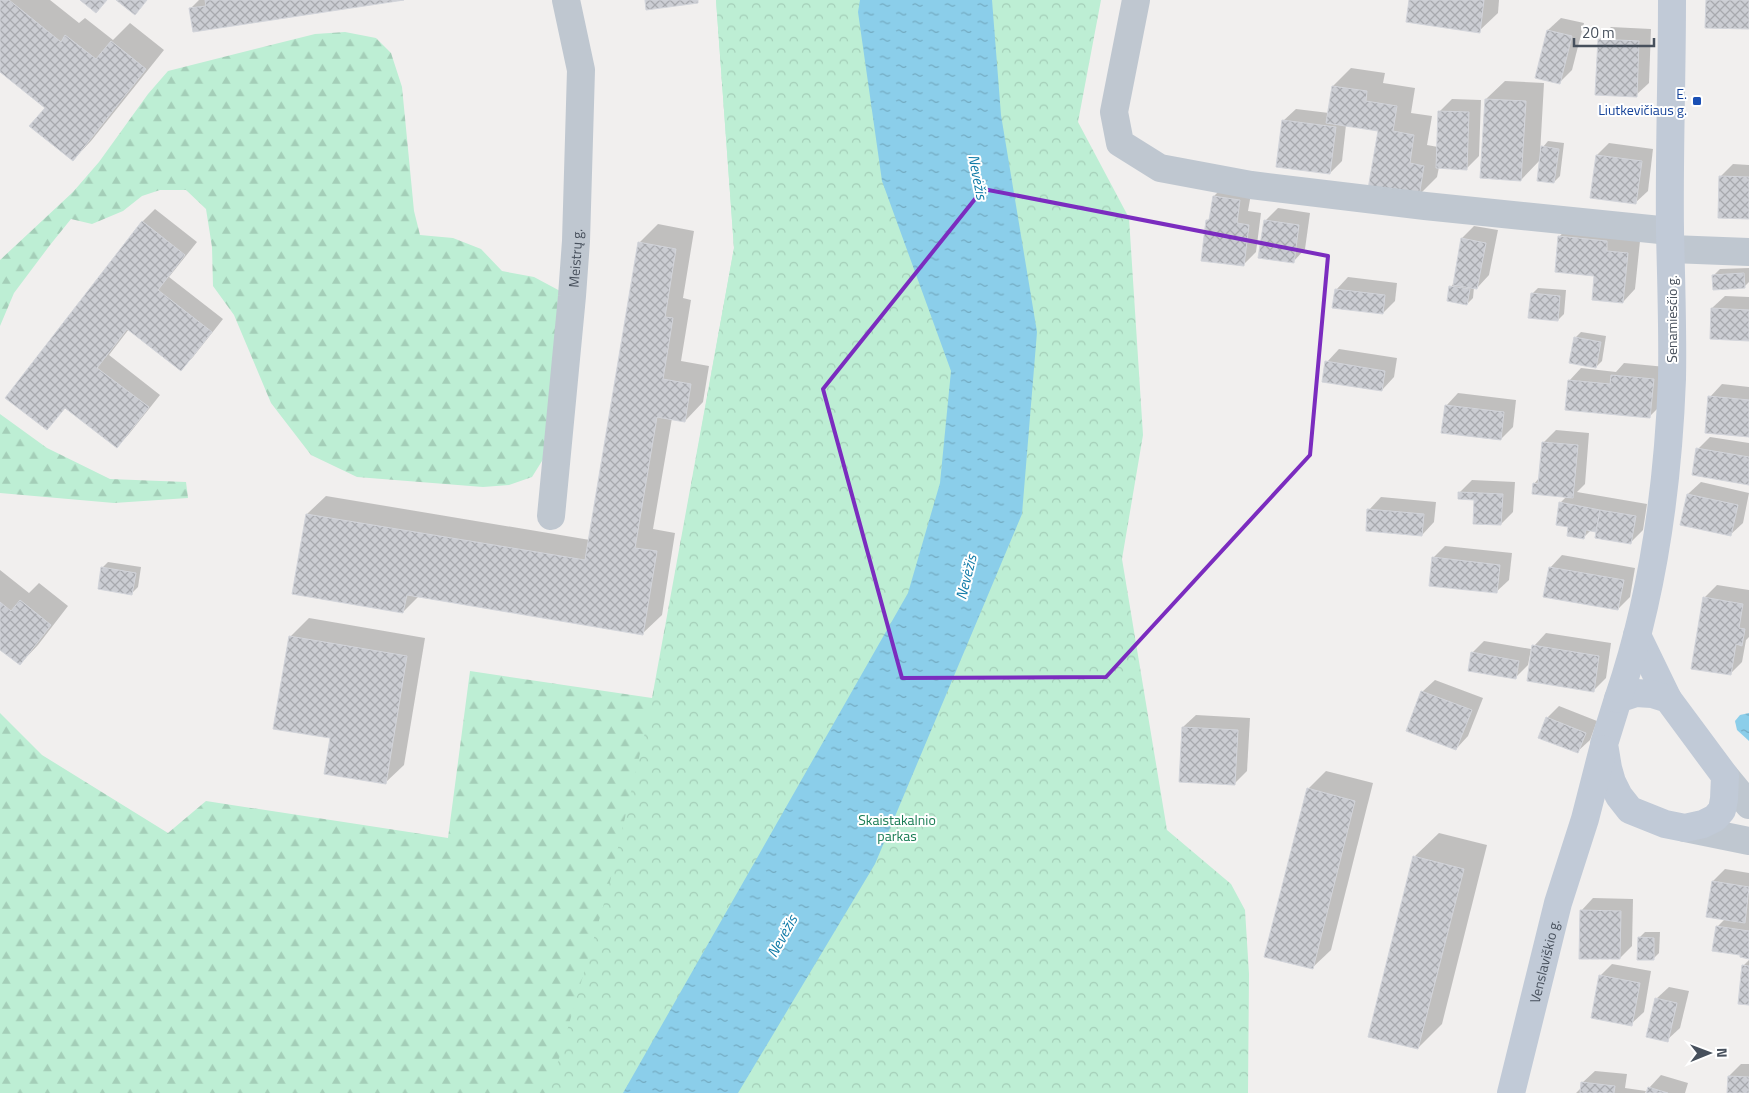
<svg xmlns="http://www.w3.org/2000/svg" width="1749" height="1093" viewBox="0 0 1749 1093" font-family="'Titillium Web',sans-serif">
  <defs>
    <pattern id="forest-firs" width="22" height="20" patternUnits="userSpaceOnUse" patternTransform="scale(1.25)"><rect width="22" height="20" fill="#bdeed4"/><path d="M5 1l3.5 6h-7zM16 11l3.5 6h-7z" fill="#a4ceb8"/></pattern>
    <pattern id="park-crowns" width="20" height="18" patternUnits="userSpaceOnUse" patternTransform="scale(1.25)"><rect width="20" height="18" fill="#bdeed4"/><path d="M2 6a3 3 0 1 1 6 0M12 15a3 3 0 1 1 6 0" fill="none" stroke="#a4ceb8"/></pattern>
    <pattern id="water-ripples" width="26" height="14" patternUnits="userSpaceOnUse" patternTransform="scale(1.25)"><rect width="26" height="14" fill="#8bceea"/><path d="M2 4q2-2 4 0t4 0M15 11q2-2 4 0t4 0" fill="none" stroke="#73aac1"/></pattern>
    <pattern id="building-cross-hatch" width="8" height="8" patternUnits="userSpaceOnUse" patternTransform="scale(1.25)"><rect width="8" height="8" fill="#cbcdd3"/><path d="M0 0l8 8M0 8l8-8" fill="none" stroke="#a7a9ae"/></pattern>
  </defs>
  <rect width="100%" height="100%" fill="#f1efee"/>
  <!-- forest -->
  <g fill="url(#forest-firs)">
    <path d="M716,0h144l-237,1093h-623v-380l42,42 126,78 38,-32 242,37 22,-167 182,27 82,-450z"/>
    <path d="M345,32l31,6 15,15 11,34 12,124 6,24 33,3 28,11 21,22 32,6 28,15 -15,161 -15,24 -23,8 -26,2 -126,-10 -46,-22 -40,-52 -37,-88 -21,-29 -1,-39 -6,-38 -20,-19h-26l-18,6 -19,15 -31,13 -21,-5 -21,26 -36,48 -14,33v-66l73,-68 26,-30 49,-68 20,-23 147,-37z"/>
    <path d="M0,414l47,34 63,31 76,3 2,16 -74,5 -114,-10z"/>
  </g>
  <!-- park -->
  <path fill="url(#park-crowns)" d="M716,0h385l-23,122 51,96 14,217 -21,124 45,271 64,54 14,26 4,64 -1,119h-699l60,-207 44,-188 81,-450z"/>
  <!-- water -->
  <g fill="url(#water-ripples)">
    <path d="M860,0h132l9,115 36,217 -15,182 -147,350 -137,229h-115l285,-500 32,-110 11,-112 -69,-190 -24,-169z"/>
    <path d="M1749,713v28l-12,-11 -2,-9 5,-6z"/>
  </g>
  <!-- shadow -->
  <g fill="#0003">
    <path d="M0,0h50l29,23 6,-5 28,22 17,-17 34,27 -73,91 -18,19 -27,-52 -46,-37z"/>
    <path d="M199,0h197l-206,9z"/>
    <path d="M1410,0h89l-1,13 -19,18z"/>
    <path d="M1561,18l23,5 -12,47 -12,12 -23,-5 11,-47z"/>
    <path d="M1611,27l40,2 -2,54 -13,12 -37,-55z"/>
    <path d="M1351,68l34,5 -2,10 32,5 -4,25 21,3 -5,29 11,2 2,-36 12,-12 29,1 -2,56 -13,13 -27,-2 -2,10 -18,18 -40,-65 -33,-5 -4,36 -12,12 -47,-52 13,-12 33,4 4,-27z"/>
    <path d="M1505,81l39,2 -4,71h2l1,-7 5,-6 16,2 -4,33 -6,6 -13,-23 -20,21 -35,-81z"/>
    <path d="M1609,143l44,6 -5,42 -13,12 -38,-48z"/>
    <path d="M1733,164l16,1v52l-29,-40z"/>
    <path d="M1226,184l26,4 -4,23 13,2 -5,39 -12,12 -36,-44 3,-3 3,-21z"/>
    <path d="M1278,208l32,5 -5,36 -12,13 -28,-41z"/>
    <path d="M155,209l42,33 -28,35 54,42 -30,38 -12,12 -52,-40 -20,26 51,40 -31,39 -12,13 -51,-40 -19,22 -40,-32 136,-176z"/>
    <path d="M658,224l36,7 -11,67 8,2 -10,61 28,5 -6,36 -18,19 -13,-3 -19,111 22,4 -13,82 -19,18 -224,-37 -16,16 -96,-98 19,-18 264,44 49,-297z"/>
    <path d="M1571,224l69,17 -5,48 -12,13 -64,-65z"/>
    <path d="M1474,226l24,4 -9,45 -12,13 -3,-1 -1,11 -6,6 -16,-17 3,-4 8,-45z"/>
    <path d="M1749,268v14l-5,5 -30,-12 6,-6z"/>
    <path d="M1348,277l49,6 -2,18 -12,12 -47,-23z"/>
    <path d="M1538,288l28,2 -2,24 -6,6 -26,-26z"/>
    <path d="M1725,296l24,1v42l-37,-31z"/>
    <path d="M1581,332l25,4 -4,25 -6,6 -21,-29z"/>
    <path d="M1339,349l58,9 -3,19 -12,13 -55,-28z"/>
    <path d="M1624,363l42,4 -4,37 -12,12 -81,-35 12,-13 35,4z"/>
    <path d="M1722,384l27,3v49l-39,-39z"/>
    <path d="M1458,393l58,7 -3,27 -12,12 -55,-33z"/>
    <path d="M1556,430l33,3 -4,51 -8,8 70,12 -4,26 -13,13 -39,-13 -7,7 -15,-11 -9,-23 7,-7 -33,-12 6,-7 3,-34z"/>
    <path d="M1710,437l39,6v41l-51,-35z"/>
    <path d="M1472,480l43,2 -2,30 -12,12 -26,-25 -16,-6z"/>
    <path d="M1701,482l48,11 -6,30 -13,12 -48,-11 6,-30z"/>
    <path d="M1381,497l55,5 -2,20 -12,13 -53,-25z"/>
    <path d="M1445,546l67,7 -3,27 -13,12 -63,-34z"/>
    <path d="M1562,555l73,13 -5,29 -12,12 -68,-41z"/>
    <path d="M108,562l33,5 -3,20 -6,6 -30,-25z"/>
    <path d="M0,570l29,23 10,-10 29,23 -30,39 -18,19 -20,-16z"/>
    <path d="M1717,585l32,5v47l-3,3 -4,22 -12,12 -25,-77z"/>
    <path d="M309,618l116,20 -21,127 -19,18 -54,-46 -41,-100z"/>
    <path d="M1546,633l65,10 -5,35 -13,13 -59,-45z"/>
    <path d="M1484,641l47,8 -3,16 -13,13 -43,-25z"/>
    <path d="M1435,680l48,18 -15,38 -12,13 -34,-57z"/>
    <path d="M1559,706l38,15 -7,19 -13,12 -30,-34z"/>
    <path d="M1196,715l54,3 -3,53 -13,13 -51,-57z"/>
    <path d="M1326,771l47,12 -42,167 -19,18 -4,-179z"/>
    <path d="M1439,833l48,12 -45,179 -24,24 -4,-191z"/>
    <path d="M1725,869l24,4v84l-32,-30 8,-8 -12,-38z"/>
    <path d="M1593,898l40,1 -1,47 -12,12 -39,-47z"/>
    <path d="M1645,932h15l-1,21 -6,6 -14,-21z"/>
    <path d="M1749,960v44l-6,-38z"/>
    <path d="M1612,964l39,7 -7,41 -13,12 -31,-48z"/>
    <path d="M1669,987l20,4 -9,37 -13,12 -11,-41z"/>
    <path d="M1741,1064h8v29h-21l1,-17z"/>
    <path d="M1595,1071l32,3 -2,14 21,3 -1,2h-69l6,-6v-4z"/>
    <path d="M1661,1075l27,8 -3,10h-38l2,-5z"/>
  </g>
  <!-- building -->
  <g fill="url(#building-cross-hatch)" stroke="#d2d4da">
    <path d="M0,0h9l52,42 4,-7 31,24 15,-18 35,28 -73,92 -44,-35 16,-18 -45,-36z"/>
    <path d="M80,0h27l-11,13z"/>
    <path d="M116,0h31l-12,15z"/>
    <path d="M205,0h199l-211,32 -4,-24 17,-2z"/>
    <path d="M645,0h53v3l-52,7z"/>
    <path d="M1409,0h75l-4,33 -74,-11z"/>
    <path d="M1706,0h43v29l-44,-1z"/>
    <path d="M1547,30l25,6 -12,48 -25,-6z"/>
    <path d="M1598,39l41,2 -2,56 -42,-2z"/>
    <path d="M1332,86l35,5 -1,10 31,5 -4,25 21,4 -4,28 14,3 -5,31 -51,-8 10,-58 -52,-8z"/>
    <path d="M1485,99l41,2 -5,80 -41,-3z"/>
    <path d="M1438,111l31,1 -2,58 -31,-2z"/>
    <path d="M1282,120l54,7 -6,47 -54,-7z"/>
    <path d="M1541,146l18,3 -5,34 -17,-2z"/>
    <path d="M1596,155l46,6 -6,43 -46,-6z"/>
    <path d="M1719,176l30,1v42l-31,-1z"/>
    <path d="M1213,196l27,4 -3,23 12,2 -5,41 -43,-5 5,-41h3z"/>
    <path d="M1264,220l35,5 -5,38 -36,-5z"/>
    <path d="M142,221l43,34 -27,35 54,42 -31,39 -54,-42 -30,39 52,39 -32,41 -52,-40 -18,22 -42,-32z"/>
    <path d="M1558,236l49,5v10l21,2 -5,50 -31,-3 2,-24 -39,-4z"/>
    <path d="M1461,238l25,5 -9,46 -24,-4z"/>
    <path d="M638,242l38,7 -11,68 8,1 -10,61 28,5 -6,38 -28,-5 -22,131 22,3 -14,84 -236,-40 -4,18 -111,-19 14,-80 279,46z"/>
    <path d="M1744,273l1,15 -32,2 -1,-15z"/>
    <path d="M1449,286l21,3 -3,16 -20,-4z"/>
    <path d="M1335,289l50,6 -2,19 -51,-6z"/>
    <path d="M1531,293l29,3 -2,25 -30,-3z"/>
    <path d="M1711,308l38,2v31l-39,-2z"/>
    <path d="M1574,337l27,5 -5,26 -27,-5z"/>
    <path d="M1325,361l60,10 -3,20 -60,-9z"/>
    <path d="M1611,375l43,4 -4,39 -85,-8 3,-30 42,4z"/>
    <path d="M1708,396l41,4v37l-44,-4z"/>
    <path d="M1445,405l59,7 -3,28 -60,-7z"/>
    <path d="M1542,442l36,3 -5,53 -41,-4 1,-11 5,1z"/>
    <path d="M1696,448l53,9v28l-57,-10z"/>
    <path d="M1458,492l45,2 -2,31 -28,-1 1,-24 -16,-1z"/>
    <path d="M1687,494l51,11 -7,31 -51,-11z"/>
    <path d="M1559,502l41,8 -4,22 -10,-2 -2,9 -17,-3 1,-9 -12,-2z"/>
    <path d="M1367,509l57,5 -2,22 -56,-5z"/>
    <path d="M1600,510l36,6 -5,28 -36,-6z"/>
    <path d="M1432,557l68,8 -3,28 -68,-7z"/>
    <path d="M101,567l35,6 -4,22 -34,-6z"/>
    <path d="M1549,567l75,13 -6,30 -75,-13z"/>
    <path d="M1703,597l40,7 -4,24 6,1 -3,17 -6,-2 -5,31 -40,-6z"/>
    <path d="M20,600l31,25 -31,40 -20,-15v-48l11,9z"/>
    <path d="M289,636l118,20 -21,128 -62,-10 6,-36 -57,-9z"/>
    <path d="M1532,645l67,11 -5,36 -67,-11z"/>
    <path d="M1471,652l48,9 -3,18 -48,-8z"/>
    <path d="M1421,691l51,19 -16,40 -50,-19z"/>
    <path d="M1546,717l40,16 -8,20 -40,-15z"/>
    <path d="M1182,727l56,3 -3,55 -56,-3z"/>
    <path d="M1307,788l48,13 -42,168 -49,-12z"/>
    <path d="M1413,856l51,13 -46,180 -50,-12z"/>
    <path d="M1712,881l37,6 -4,36 -39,-6z"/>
    <path d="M1580,910l41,1 -1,48h-41z"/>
    <path d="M1716,926l33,5v28l-9,-2v-2l-28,-4z"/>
    <path d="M1638,937l16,1v22h-17z"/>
    <path d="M1742,965l7,1v39l-11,-1z"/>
    <path d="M1599,975l41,8 -8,43 -41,-8z"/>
    <path d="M1655,998l22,5 -9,39 -22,-5z"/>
    <path d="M1728,1076l21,1v16h-22z"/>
    <path d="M1581,1082l34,4 -1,7h-34z"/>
    <path d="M1648,1087l20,6h-22z"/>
  </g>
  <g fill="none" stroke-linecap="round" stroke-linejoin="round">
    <!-- minor -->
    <g stroke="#bfc7d0" stroke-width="28">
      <path d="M1136,0l-22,112 6,31 40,25 91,17 174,21 245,25"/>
      <path d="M1671,249l78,3"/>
      <path id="s1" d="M551,516l21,-220 4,-55 5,-171 -15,-70"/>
      <path d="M1725,776l24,29"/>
      <path d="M1685,828l64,13"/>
    </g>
    <!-- secondary -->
    <g stroke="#c1cad7" stroke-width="28">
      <path d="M1637,635l31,64"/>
      <path d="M1636,693l16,1 16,5 57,77 -1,23 -2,11 -7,8 -12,6 -18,4 -20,-4 -35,-14 -11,-14 -7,-14 -4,-14 -4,-24 14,-45z"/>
      <path d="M1618,699c35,-102 50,-213 54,-320 1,-49 -1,-99 -2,-148 -1,-77 2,-154 2,-231"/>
      <path id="s2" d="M1511,1093l47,-190 27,-84 18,-70"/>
    </g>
  </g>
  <!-- marked area -->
  <path fill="none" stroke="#7b2cbf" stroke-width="4" stroke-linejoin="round" d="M983,189l345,67 -18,199 -204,222 -204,1 -79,-289z"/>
  <!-- markers -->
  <rect fill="#1a4fb4" stroke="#fff" stroke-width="2" x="1692" y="96" width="10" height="10" rx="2.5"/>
  <g text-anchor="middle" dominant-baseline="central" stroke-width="4" stroke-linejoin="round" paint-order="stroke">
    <!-- transit labels -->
    <g font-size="14" fill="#164399" stroke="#fff" text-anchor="end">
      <text x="1687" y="93">E.<tspan x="1687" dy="16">Liutkevičiaus g.</tspan></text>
    </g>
    <!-- street labels -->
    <g font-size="14" fill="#47505c" stroke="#fff">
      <text stroke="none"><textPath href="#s1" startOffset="259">Meistrų g.</textPath></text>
      <text transform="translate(1671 319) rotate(-90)">Senamiesčio g.</text>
      <text stroke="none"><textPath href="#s2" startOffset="136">Venslaviškio g.</textPath></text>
    </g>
    <!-- park labels -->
    <g font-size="14" fill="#187c53" stroke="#fff">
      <text x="897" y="819">Skaistakalnio<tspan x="897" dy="16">parkas</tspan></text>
    </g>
    <!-- water labels -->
    <g font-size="15" font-style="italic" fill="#0e7aa7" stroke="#fff">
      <text transform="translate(978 177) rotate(79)">Nevėžis</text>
      <text transform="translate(966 577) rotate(-76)">Nevėžis</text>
      <text transform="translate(782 936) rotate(-61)">Nevėžis</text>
    </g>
  </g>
  <!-- north arrow -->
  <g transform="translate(1709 1053) rotate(89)" stroke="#ffffff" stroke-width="4" paint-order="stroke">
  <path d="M0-4L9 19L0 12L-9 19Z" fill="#47505c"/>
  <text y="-8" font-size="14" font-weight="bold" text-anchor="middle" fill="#47505c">N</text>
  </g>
  <!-- scale -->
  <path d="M1574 38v8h80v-8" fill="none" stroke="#47505c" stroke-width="2.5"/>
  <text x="1582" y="38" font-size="15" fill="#47505c" stroke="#ffffff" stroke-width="4" paint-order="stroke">20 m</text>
</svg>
